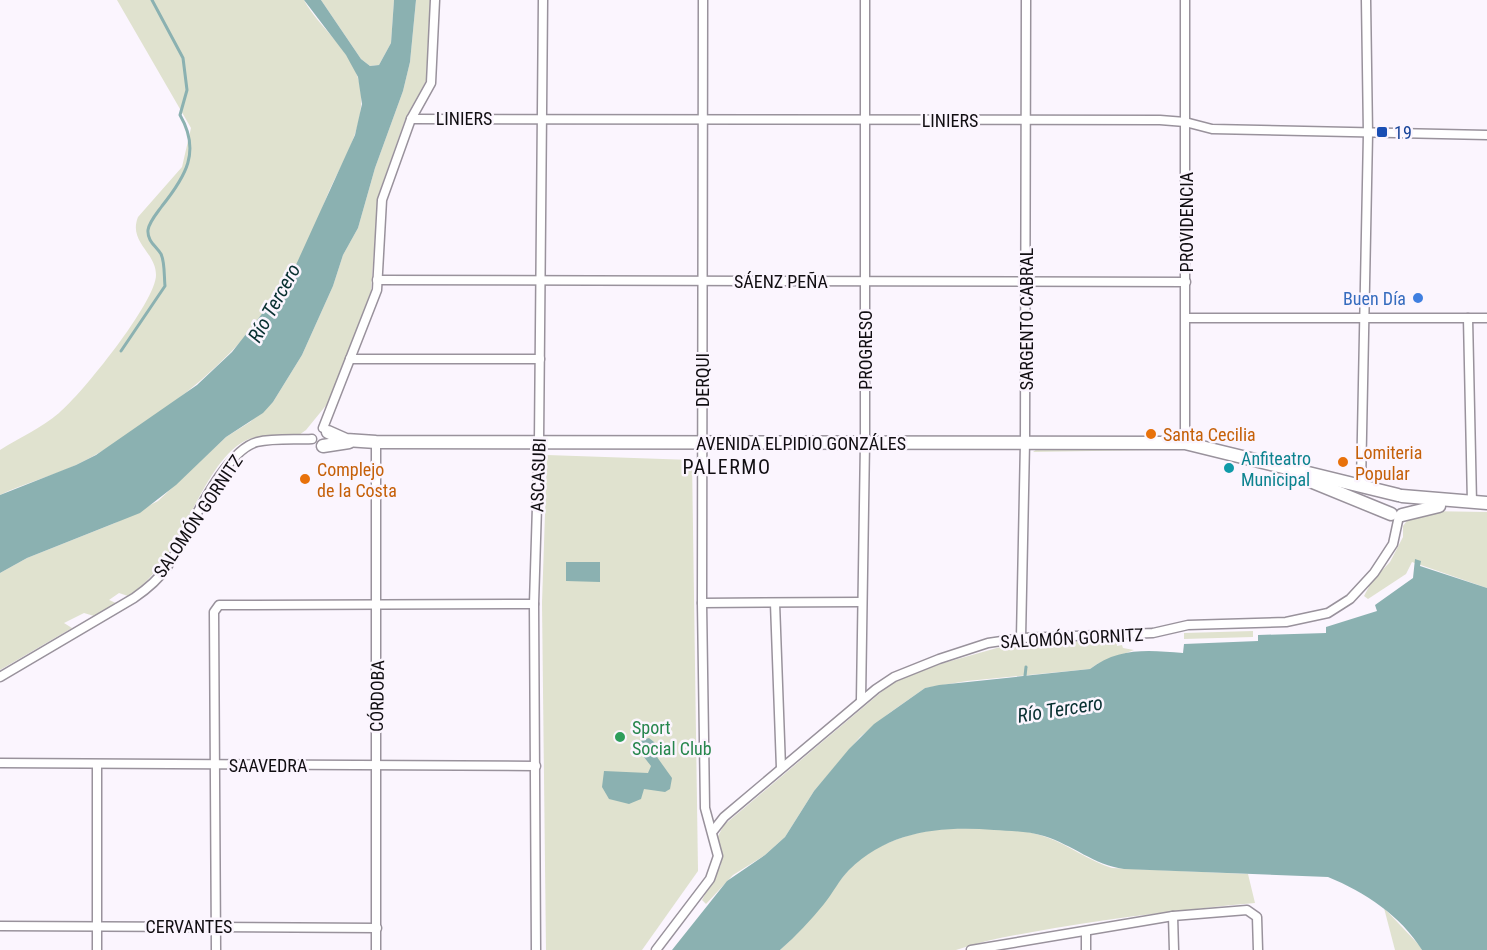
<svg xmlns="http://www.w3.org/2000/svg" width="1487" height="950" viewBox="0 0 1487 950" font-family="'Roboto Condensed',sans-serif">
  <rect width="100%" height="100%" fill="#fbf5fe"/>
  <!-- green -->
  <g fill="#e0e2cf">
    <path d="M117,0h187c15,28 44,46 54,78 12,39 -12,77 -28,111 -13,30 -23,64 -41,91 -42,63 -89,106 -151,148 -20,13 -40,27 -62,37 -25,12 -52,18 -76,30v-45c19,-12 41,-22 59,-37 22,-18 97,-111 97,-138 0,-23 -28,-33 -18,-58l44,-50 9,-39z"/>
    <path d="M321,0h73l-3,43 -12,22 -9,1 -9,-7z"/>
    <path d="M416,0h14l-4,81 -20,36 -28,79 -7,95 -43,112 -22,27 -7,5c-15,2 -36,-1 -50,4 -49,20 -65,123 -121,157l-9,-3 -10,7 7,3 -22,13 -10,-3 -20,10 8,5 -72,42v-97l27,-15 88,-35 43,-22 68,-64 24,-15 23,-20 29,-47 31,-69 10,-31 15,-27 17,-60 28,-77 7,-29z"/>
    <path d="M1037,449l115,1 -119,2z"/>
    <path d="M547,455l145,5 6,411 -56,79h-96l-4,-347z"/>
    <path d="M1425,511l62,1v76l-75,-26 -6,12 -38,25 -4,-3 8,-15 18,-19 13,-25v-11l6,-8z"/>
    <path d="M1253,631v6l-69,2v-6z"/>
    <path d="M1117,639v7l5,-1 1,3 11,2 -37,14 -7,5 -123,12 -42,7 -37,26 -28,23 -46,54 -29,46 -20,18 -32,20 -27,29 -4,-4 19,-35 -4,-27 7,-13 168,-142 27,-13 92,-26z"/>
    <path d="M945,828c32,1 71,-2 101,9 23,8 43,24 66,31l136,6 7,29c-67,6 -134,14 -200,25 -34,6 -67,11 -99,22h-176c26,-23 44,-50 66,-77 25,-29 63,-40 99,-45z"/>
    <path d="M1384,908l35,37 3,5h-27z"/>
  </g>
  <!-- water -->
  <g fill="#8bb1b1">
    <path d="M304,0h17l40,59 9,7 9,-1 12,-22 3,-43h22l-6,62 -7,29 -28,77 -17,60 -15,27 -10,31 -31,69 -29,47 -10,11 -37,24 -50,48 -36,28 -113,45 -27,15v-78l76,-30 20,-10 101,-70 35,-33 58,-74 65,-143 7,-31 -4,-27 -12,-22z"/>
    <path d="M1415,559l6,2 -1,5 67,22v362h-65c-21,-34 -57,-58 -94,-73l-204,-8c-30,-4 -51,-24 -80,-33 -16,-5 -34,-5 -50,-6 -54,-4 -105,1 -145,40 -10,10 -16,23 -25,34 -13,16 -28,32 -44,46h-108l55,-69 38,-26 20,-18 29,-46 35,-42 25,-25 51,-36 14,-3 151,-16c28,-22 59,-19 93,-16l1,-9 74,-3v-6l68,-2v-6l51,-16 -2,-6 38,-27z"/>
    <path d="M566,562h34v20l-34,-1z"/>
    <path d="M649,738l10,8 -2,11 15,21 -2,11 -5,3 -21,-3 -3,10 -12,5 -20,-5 -7,-12 2,-16 44,2 3,-7 -15,-19 6,-7z"/>
  </g>
  <g fill="none" stroke-linecap="round" stroke-linejoin="round">
    <!-- stream -->
    <g stroke="#8bb1b1" stroke-width="3">
      <path d="M121,351l44,-65c-1,-9 0,-24 -4,-32 -5,-8 -14,-13 -13,-24 1,-8 9,-17 14,-24 24,-30 39,-55 18,-91l7,-25 -4,-32 -31,-58"/>
      <path d="M1025,676l1,-9"/>
    </g>
    <!-- street casing -->
    <g stroke="#99929c" stroke-width="11">
      <g id="street">
        <path d="M411,119l749,1 25,2 27,7 275,6"/>
        <path d="M377,280l809,2"/>
        <path d="M1186,318h301"/>
        <path d="M1468,318l4,185"/>
        <path d="M350,359h190"/>
        <path d="M323,428l54,-138 5,-90 29,-81 20,-36 4,-83"/>
        <path d="M376,442v508"/>
        <path d="M1185,443v-443"/>
        <path d="M1361,484l7,-350 -2,-134"/>
        <path d="M702,603l159,-1"/>
        <path d="M775,603l6,165"/>
        <path d="M1021,638l4,-196 1,-442"/>
        <path d="M0,677l134,-79c13,-9 24,-18 33,-31 20,-30 55,-116 90,-125 17,-4 38,-2 55,-3"/>
        <path d="M861,700l4,-258v-442"/>
        <path d="M0,763l536,3"/>
        <path d="M713,831l11,-14 152,-128 18,-12 45,-18 49,-16 33,-5 132,-5 35,-8 98,-3 42,-9 22,-14 24,-26 19,-29 6,-28"/>
        <path d="M1173,916l1,34"/>
        <path d="M0,926l377,2"/>
        <path d="M1086,931v19"/>
        <path d="M97,950v-185"/>
        <path d="M216,950l-2,-338 5,-7 315,-1"/>
        <path d="M536,950l-2,-346 5,-163 4,-441"/>
        <path d="M656,950l54,-71 8,-23 -13,-48 -3,-205 1,-603"/>
        <path d="M971,950l202,-34 74,-6 10,7 1,33"/>
      </g>
    </g>
    <!-- secondary casing -->
    <g stroke="#99929c" stroke-width="15">
      <g id="secondary">
        <path d="M328,432l18,8 30,2 809,1 213,52"/>
        <path d="M323,446l26,-4"/>
        <path d="M1298,476l93,38"/>
        <path d="M1402,496l85,7"/>
        <path d="M1402,515l37,-9"/>
      </g>
    </g>
    <!-- street -->
    <use href="#street" stroke="#fff" stroke-width="8"/>
    <!-- secondary -->
    <use href="#secondary" stroke="#fff" stroke-width="12"/>
  </g>
  <!-- markers -->
  <rect fill="#1a4fb4" stroke="#fbf5fe" stroke-width="2" x="1376" y="126" width="12" height="12" rx="3"/>
  <circle fill="#3f7fe0" stroke="#fbf5fe" stroke-width="2" cx="1418" cy="298" r="6"/>
  <g fill="#e8710a" stroke="#fbf5fe" stroke-width="2">
    <circle cx="1151" cy="434" r="6"/>
    <circle cx="1343" cy="462" r="6"/>
    <circle cx="305" cy="479" r="6"/>
  </g>
  <circle fill="#0f9aa8" stroke="#fbf5fe" stroke-width="2" cx="1229" cy="468" r="6"/>
  <circle fill="#2e9e5b" stroke="#fbf5fe" stroke-width="2" cx="620" cy="737" r="6"/>
  <g text-anchor="middle" dominant-baseline="central" stroke-width="5" stroke-linejoin="round" paint-order="stroke">
    <!-- street labels -->
    <g font-size="18" fill="#110e12" stroke="#fbf5fe">
      <text x="464" y="118">LINIERS</text>
      <text x="950" y="120">LINIERS</text>
      <text transform="translate(1186 222) rotate(-90)">PROVIDENCIA</text>
      <text x="781" y="281">SÁENZ PEÑA</text>
      <text transform="translate(1026 319) rotate(-90)">SARGENTO CABRAL</text>
      <text transform="translate(865 350) rotate(-90)">PROGRESO</text>
      <text transform="translate(702 380) rotate(-90)">DERQUI</text>
      <text x="801" y="443">AVENIDA ELPIDIO GONZÁLES</text>
      <text transform="translate(538 475) rotate(-88)">ASCASUBI</text>
      <text transform="translate(198 516) rotate(-56)">SALOMÓN GORNITZ</text>
      <text transform="translate(1072 638) rotate(-3)">SALOMÓN GORNITZ</text>
      <text transform="translate(377 696) rotate(-89)">CÓRDOBA</text>
      <text x="268" y="765">SAAVEDRA</text>
      <text x="189" y="926">CERVANTES</text>
    </g>
    <!-- transit labels -->
    <g font-size="18" fill="#164399" stroke="#fbf5fe" text-anchor="start">
      <text x="1394" y="132">19</text>
    </g>
    <!-- shop labels -->
    <g font-size="18" fill="#366cbe" stroke="#fbf5fe" text-anchor="end">
      <text x="1406" y="298">Buen Día</text>
    </g>
    <!-- food labels -->
    <g font-size="18" fill="#c56008" stroke="#fbf5fe" text-anchor="start">
      <text x="1163" y="434">Santa Cecilia</text>
      <text x="1355" y="452">Lomiteria<tspan x="1355" dy="21">Popular</tspan></text>
      <text x="317" y="469">Complejo<tspan x="317" dy="21">de la Costa</tspan></text>
    </g>
    <!-- culture labels -->
    <g font-size="18" fill="#0d838f" stroke="#fbf5fe" text-anchor="start">
      <text x="1241" y="458">Anfiteatro<tspan x="1241" dy="21">Municipal</tspan></text>
    </g>
    <!-- leisure labels -->
    <g font-size="18" fill="#27864d" stroke="#fbf5fe" text-anchor="start">
      <text x="632" y="727">Sport<tspan x="632" dy="21">Social Club</tspan></text>
    </g>
    <!-- water labels -->
    <g font-size="20" font-style="italic" fill="#083031" stroke="#fbf5fe">
      <text transform="translate(274 303) rotate(-61)">Río Tercero</text>
      <text transform="translate(1060 709) rotate(-9)">Río Tercero</text>
    </g>
    <!-- neighbourhood labels -->
    <g font-size="20" letter-spacing="1.5" fill="#110e12" stroke="#fbf5fe">
      <text x="727" y="467">PALERMO</text>
    </g>
  </g>
</svg>
